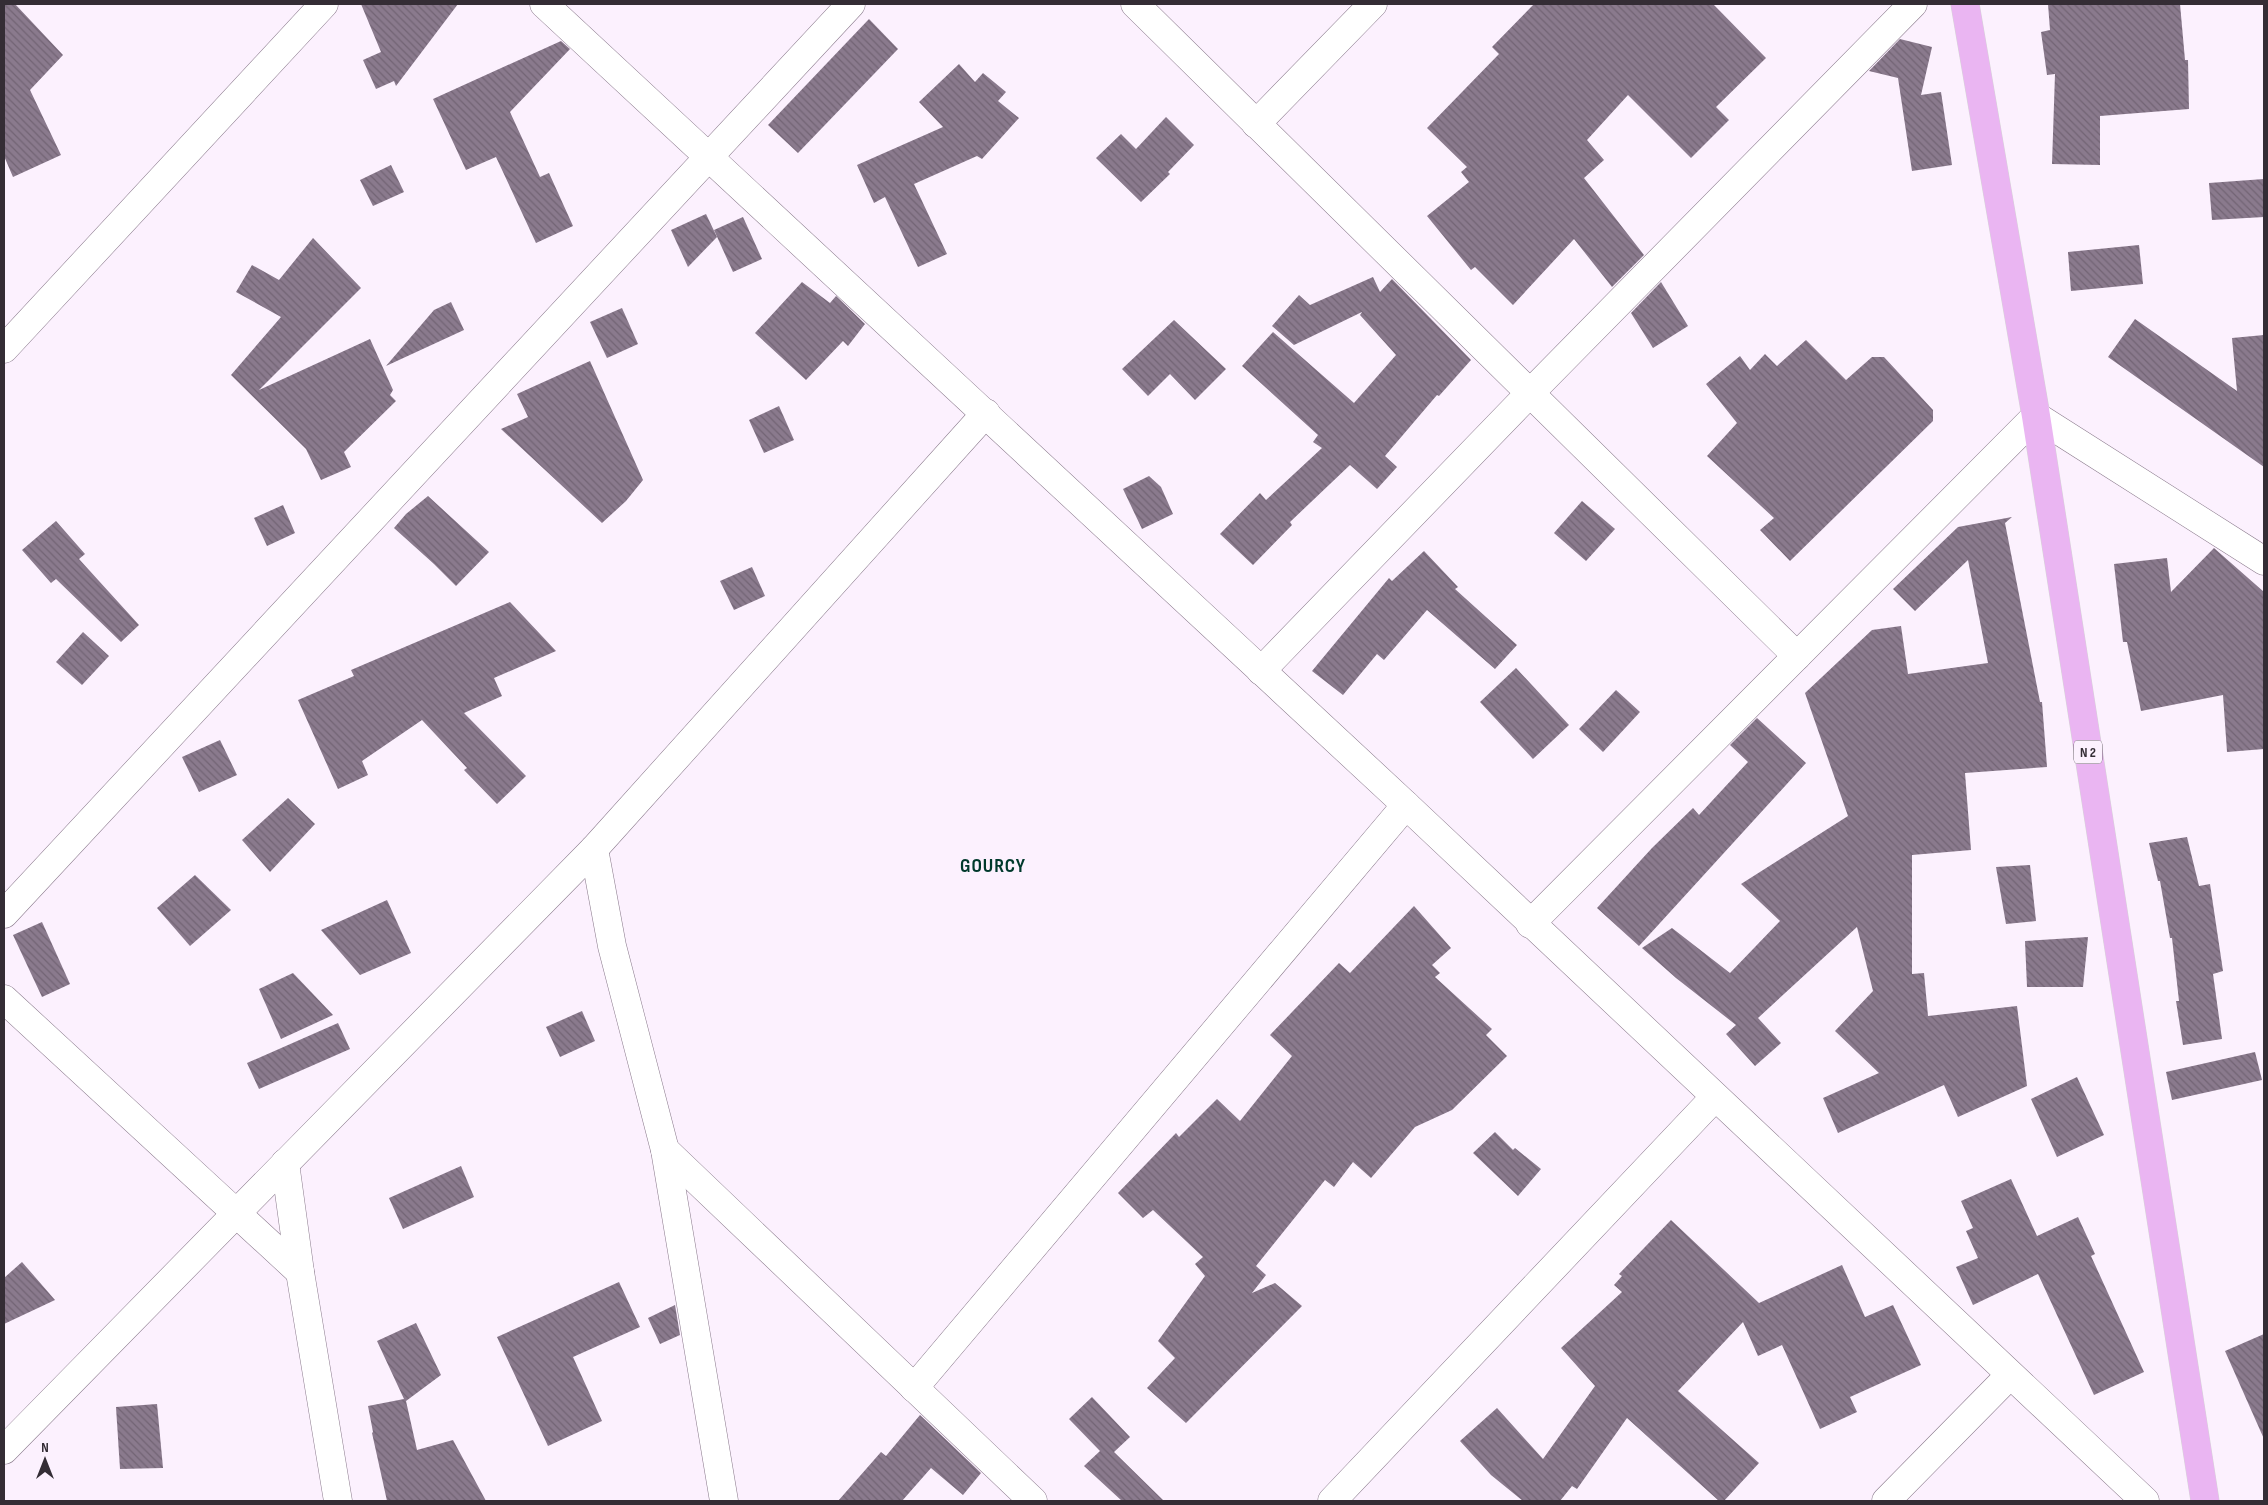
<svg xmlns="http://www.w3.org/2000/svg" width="2268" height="1505" viewBox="0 0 2268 1505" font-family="'Sofia Sans Condensed',sans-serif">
  <defs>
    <pattern id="building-back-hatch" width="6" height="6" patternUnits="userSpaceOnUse" patternTransform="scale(1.25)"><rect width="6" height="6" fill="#8a7a8d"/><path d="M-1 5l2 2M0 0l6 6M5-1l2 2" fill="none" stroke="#726474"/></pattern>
  </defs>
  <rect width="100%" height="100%" fill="#fcf1fe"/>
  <!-- building -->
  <g fill="url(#building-back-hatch)">
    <path d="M4,4h11l48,51 -33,35 31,65 -48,22 -9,-21z"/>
    <path d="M361,4h97l-62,82 -2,-5 -18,8 -13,-29 18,-8z"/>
    <path d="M1534,4h179l53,54 -50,49 13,13 -38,38 -63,-63 -41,45 17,20 -20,18 60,77 -32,32 -38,-48 -61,66 -38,-38 -4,3 -44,-54 42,-34 -8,-10 6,-5 -40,-39 72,-74 -7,-7z"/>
    <path d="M2048,4h132l5,56h3l1,49 -89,7v49l-48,-1 3,-90 -8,1 -6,-43 9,-2z"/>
    <path d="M869,19l29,30 -100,104 -30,-28z"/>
    <path d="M1900,39l32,8 -11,48 20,-3 11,73 -40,6 -14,-93 -29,-7z"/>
    <path d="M561,41l9,8 -60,63 30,65 9,-4 24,53 -37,17 -40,-86 -30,13 -33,-71z"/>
    <path d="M959,64l16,18 8,-9 23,19 -8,9 21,17 -37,41 -5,-3 -63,28 33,70 -29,13 -33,-70 -11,6 -17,-38 86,-38 -24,-25z"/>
    <path d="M1166,117l28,28 -26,27 2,2 -29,28 -45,-44 25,-24 15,15z"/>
    <path d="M391,165l13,27 -31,14 -13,-26z"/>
    <path d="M2264,179v38l-52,3 -3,-37z"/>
    <path d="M706,214l11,23 -29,30 -17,-37z"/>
    <path d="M743,217l19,42 -29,13 -19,-42z"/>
    <path d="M313,238l48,50 -102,102 111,-51 23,51 -3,5 6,6 -52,51 7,15 -30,13 -15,-31 -75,-74 50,-58 -45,-25 16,-27 27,15z"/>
    <path d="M2139,245l4,39 -72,7 -3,-39z"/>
    <path d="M1373,277l7,15 12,-13 79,81 -32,36 -2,-1 -52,61 12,11 -20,22 -27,-24 -60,57 2,3 -39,40 -33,-31 40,-41 6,7 56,-52 -9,-6 5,-7 -76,-69 31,-34 81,71 42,-48 -36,-40 2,-3 -68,33 -22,-19 27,-31 11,10z"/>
    <path d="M802,282l28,21 6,-7 29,28 -17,22 -5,-5 -37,39 -51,-47z"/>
    <path d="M1661,282l27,44 -35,22 -22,-35z"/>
    <path d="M451,302l13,28 -78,36 48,-56z"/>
    <path d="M622,308l16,36 -31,14 -17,-36z"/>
    <path d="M2135,319l102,72 -5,-53 32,-3v132l-156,-110z"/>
    <path d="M1174,320l52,49 -31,31 -25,-26 -22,22 -26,-27z"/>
    <path d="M1806,340l40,40 26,-23h12l49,53v11l-143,140 -30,-31 14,-12 -67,-62 30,-33 -31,-39 34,-28 10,14 15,-16 12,12z"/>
    <path d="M590,361l53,119 -17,21 -24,22 -101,-94 27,-12 -11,-23z"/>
    <path d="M779,406l15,34 -30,13 -15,-33z"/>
    <path d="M1149,476l12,11 12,27 -31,15 -19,-40z"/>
    <path d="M428,496l61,56 -33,34 -22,-22 -40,-36 12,-14z"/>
    <path d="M1582,501l33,28 -29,32 -32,-28z"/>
    <path d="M283,505l12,28 -28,13 -13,-28z"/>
    <path d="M2012,517l-7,6 35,179h2l5,65 -82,6 6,77 -59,5v119l12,-1 4,43 89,-10 10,80 -69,31 -14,-32 -106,48 -15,-35 56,-25 -44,-42 38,-40 -16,-64 -99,91 23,25 -26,23 -29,-32 10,-9 -60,-47 -34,-30 30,-20 58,45 50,-52 -39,-37 107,-68 -43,-123 67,-63 29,-4 7,48 80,-11 -20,-103 -53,51 -22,-22 65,-62z"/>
    <path d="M56,521l29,33 -6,5 60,66 -18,17 -65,-63 -5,4 -29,-33z"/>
    <path d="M2214,548l50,44v157l-37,3 -4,-57 -82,16 -14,-69h-4l-9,-78 53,-6 4,34z"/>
    <path d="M1424,551l34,36 -3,2 62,56 -22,24 -68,-59 -43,50 -7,-6 -34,41 -31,-24 77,-93 3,3z"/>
    <path d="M752,567l13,29 -31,14 -14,-29z"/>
    <path d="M510,602l46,49 -62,27 8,18 -38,17 62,63 -29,28 -33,-34 3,-2 -45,-48 -60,41 6,14 -30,14 -40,-89 56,-24 -3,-6z"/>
    <path d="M83,632l26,24 -27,29 -26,-23z"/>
    <path d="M1516,668l53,57 -36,34 -53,-57z"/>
    <path d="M1616,690l24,22 -37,40 -24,-23z"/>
    <path d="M1757,718l49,45 -167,183 -42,-38 55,-60 41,-40 6,7 49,-53 -18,-17z"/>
    <path d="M220,740l17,35 -38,17 -17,-35z"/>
    <path d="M288,798l27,26 -45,48 -28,-32z"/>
    <path d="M2187,837l12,49 11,-2 13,87 -10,3 9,65 -39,6 -7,-44h3l-7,-63h-2l-10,-57h-2l-9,-38z"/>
    <path d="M2030,865l6,56 -30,3 -10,-57z"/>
    <path d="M195,875l36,35 -41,36 -33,-38z"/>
    <path d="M387,900l24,53 -51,22 -39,-45z"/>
    <path d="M1414,906l37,42 -19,17 8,8 -5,4 57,52 -6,6 21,21 -55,54 -37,17 -44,51 -18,-16 -19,25 -9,-7 -69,86 10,9 -14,18 23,-10 27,23 -116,117 -39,-35 28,-30 -17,-17 47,-65 -10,-12 8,-7 -50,-47 -10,8 -25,-25 58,-60 3,4 38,-38 23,22 52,-65 -22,-21 69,-72 11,10z"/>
    <path d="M42,922l28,62 -28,13 -29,-62z"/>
    <path d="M2088,937l-5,50h-56l-2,-46z"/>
    <path d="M293,973l40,42 -52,24 -22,-50z"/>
    <path d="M582,1011l13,30 -35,16 -14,-30z"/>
    <path d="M338,1023l12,26 -91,40 -12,-26z"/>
    <path d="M2255,1052l7,28 -90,20 -6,-28z"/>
    <path d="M2077,1077l27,58 -47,22 -26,-58z"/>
    <path d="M1495,1132l18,18 2,-2 26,21 -23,27 -45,-43z"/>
    <path d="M461,1166l13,31 -71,32 -14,-31z"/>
    <path d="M2011,1179l26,57 41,-19 17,37 -4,2 53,116 -50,23 -56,-121 -65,31 -17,-38 22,-9 -12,-27 7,-3 -12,-27z"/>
    <path d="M1671,1220l88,83 83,-38 23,52 28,-12 28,60 -71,32 7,15 -37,17 -38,-84 -24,11 -15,-34 -65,69 81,72 -35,38h-5l-92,-83 -50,71 -5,-3 -12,15h-37l-32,-26 -31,-34 37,-33 46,51 52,-73 -34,-38 61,-56 -8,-7 8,-9 -3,-2z"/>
    <path d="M22,1262l33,38 -51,24v-46z"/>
    <path d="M619,1282l21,45 -67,30 29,64 -54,25 -51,-109z"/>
    <path d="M675,1305l5,30 -20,9 -12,-26z"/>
    <path d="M416,1323l25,52 -35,26 11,49 36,-10 33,61h-99l-15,-68 1,-1 -5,-26 36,-7 -27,-58z"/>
    <path d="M2264,1334v105l-39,-88z"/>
    <path d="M1092,1397l38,40 -16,15 50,49h-42l-38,-35 16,-15 -31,-32z"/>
    <path d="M157,1404l6,64 -43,1 -4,-62z"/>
    <path d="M920,1415l61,58 -18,22 -32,-27 -29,33h-64l43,-49 5,4z"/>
  </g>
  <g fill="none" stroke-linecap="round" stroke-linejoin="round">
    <!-- minor casing -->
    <g stroke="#8a7a8c" stroke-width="29">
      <g id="minor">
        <path d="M544,4l862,801 739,696"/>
        <path d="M1135,4l662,652"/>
        <path d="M1256,124l117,-120"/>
        <path d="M4,349l320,-345"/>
        <path d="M1261,671l269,-278 383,-389"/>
        <path d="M594,849l18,97 53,204 59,351"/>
        <path d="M4,914l847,-910"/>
        <path d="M1530,924l506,-508 228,145"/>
        <path d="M4,999l296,273"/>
        <path d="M665,1150l368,351"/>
        <path d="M285,1163l15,109 38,229"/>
        <path d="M914,1388l492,-583"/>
        <path d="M4,1450l590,-601 392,-436"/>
        <path d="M1332,1501l383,-404"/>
        <path d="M1886,1501l124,-126"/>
      </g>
    </g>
    <!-- primary casing -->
    <g stroke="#d6d5d7" stroke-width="29">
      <path id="primary" d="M1965,4l71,412 169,1085"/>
    </g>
    <!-- minor -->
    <use href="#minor" stroke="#fff" stroke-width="28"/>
    <!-- primary -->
    <use href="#primary" stroke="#eab5f2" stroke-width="28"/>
  </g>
  <g text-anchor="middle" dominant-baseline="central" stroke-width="4" stroke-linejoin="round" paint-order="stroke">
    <!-- shield labels -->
    <rect fill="#fcf1fe" stroke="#706871" stroke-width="1" x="2074" y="740.5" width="28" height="23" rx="4"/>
    <g font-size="14" font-weight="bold" fill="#342d35">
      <text x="2088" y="752">N 2</text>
    </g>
    <!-- district labels -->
    <g font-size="20" font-weight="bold" letter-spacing="1" fill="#00392c" stroke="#fcf1fe">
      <text x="993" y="866">GOURCY</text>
    </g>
  </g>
  <!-- border -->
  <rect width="2268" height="1505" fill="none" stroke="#342d35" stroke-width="10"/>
  <!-- north arrow -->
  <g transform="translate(45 1460)" stroke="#fcf1fe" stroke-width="4" paint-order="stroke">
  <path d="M0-4L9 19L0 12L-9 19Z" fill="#342d35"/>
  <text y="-8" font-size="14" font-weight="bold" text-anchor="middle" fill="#342d35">N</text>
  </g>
</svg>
